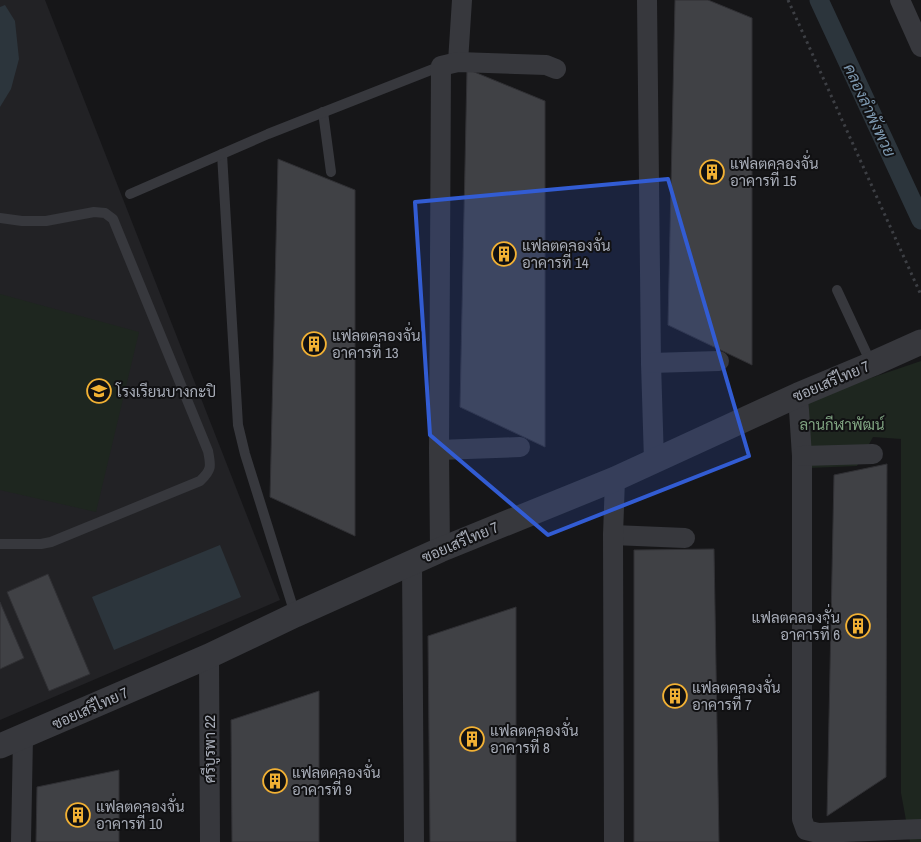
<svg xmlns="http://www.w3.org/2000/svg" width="921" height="842" viewBox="0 0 921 842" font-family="'Archivo Narrow',Sarabun,sans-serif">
  <rect width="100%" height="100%" fill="#161618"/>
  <!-- built -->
  <path fill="#222225" d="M0,0h45l235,600 -280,120z"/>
  <!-- green -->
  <g fill="#1e261f">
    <path d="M0,294l139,38 -43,180 -96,-22z"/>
    <path d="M921,361v481h-11l-9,-49v-354l-28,-2 -16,29 -49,2 1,-69z"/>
  </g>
  <!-- water -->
  <g fill="#2c353c">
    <path d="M5,5l10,16 4,38 -8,30 -11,18v-100z"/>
    <path d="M220,545l21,52 -127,53 -22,-53z"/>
  </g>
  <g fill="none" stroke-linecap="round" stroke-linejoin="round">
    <!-- canal -->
    <path stroke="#2c353c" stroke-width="19" d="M819,0l102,220"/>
  </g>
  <!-- building -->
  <g fill="#404145" stroke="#303034">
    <path d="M675,0h33l44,18v347l-84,-40z"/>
    <path d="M467,69l78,32v346l-85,-40z"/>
    <path d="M278,159l77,31v346l-85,-39z"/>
    <path d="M887,464l-1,313 -59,39 7,-341z"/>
    <path d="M714,549l5,293h-85v-292z"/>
    <path d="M48,574l42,100 -41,17 -42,-99z"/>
    <path d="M0,602l24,56 -24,11z"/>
    <path d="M516,607v235h-86l-2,-206z"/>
    <path d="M319,691v151h-87l-1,-122z"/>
    <path d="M119,770v72h-83l1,-55z"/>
  </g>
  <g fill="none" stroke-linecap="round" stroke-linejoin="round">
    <!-- path -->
    <path stroke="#3d3f44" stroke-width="3" stroke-dasharray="2.5 4" stroke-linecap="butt" d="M788,0l133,295"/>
    <!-- service -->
    <g stroke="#37383d" stroke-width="10">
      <path d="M323,112l8,60"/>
      <path d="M222,154l16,271 7,29 50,160"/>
      <path d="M130,194l138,-60 173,-68"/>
      <path d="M0,218l22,3h24l48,-9 11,1 8,6 95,232c3,15 4,19 -8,30l-149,61 -10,2h-41"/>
      <path d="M837,290l34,73"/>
    </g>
    <!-- minor -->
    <g stroke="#37383d" stroke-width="20">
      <path d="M647,0l4,363 3,98"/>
      <path d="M900,0l21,47"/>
      <path d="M458,62l4,-62"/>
      <path d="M651,363l68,-2"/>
      <path d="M798,395l4,61v363l4,11 12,3 103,-4"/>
      <path d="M439,450l81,-3"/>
      <path d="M802,456l71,-2"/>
      <path d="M613,535l72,3"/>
      <path d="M440,550l-1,-100 2,-384 17,-4 88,3 10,4"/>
      <path d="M412,562l2,280"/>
      <path d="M209,656l1,186"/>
      <path d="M21,842l2,-105"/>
      <path d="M614,842l-1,-307 2,-56"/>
    </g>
    <!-- tertiary -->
    <path stroke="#37383d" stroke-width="25" d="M0,746l209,-90 86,-41 145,-65 175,-71 183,-84 74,-31 49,-22"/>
  </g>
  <!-- marked area -->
  <path fill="#325cd3" fill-opacity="0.2" stroke="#325cd3" stroke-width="4" stroke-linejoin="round" d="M668,179l81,277 -201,79 -118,-100 -15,-233z"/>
  <!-- icons -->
  <defs>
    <g id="building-ring" transform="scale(1.25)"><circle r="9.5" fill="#111113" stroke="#f2b134" stroke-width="1.5"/><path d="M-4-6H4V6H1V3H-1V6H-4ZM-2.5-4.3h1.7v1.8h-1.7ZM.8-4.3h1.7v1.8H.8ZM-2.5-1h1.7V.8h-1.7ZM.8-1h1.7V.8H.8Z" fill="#f2b134"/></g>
    <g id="school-ring" transform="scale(1.25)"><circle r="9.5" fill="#111113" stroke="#f2b134" stroke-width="1.5"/><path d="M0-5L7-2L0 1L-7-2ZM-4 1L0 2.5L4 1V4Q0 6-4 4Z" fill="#f2b134"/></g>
  </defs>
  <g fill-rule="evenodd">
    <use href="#building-ring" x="712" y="172"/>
    <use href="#building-ring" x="504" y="254"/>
    <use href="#building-ring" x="314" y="344"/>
    <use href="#school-ring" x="99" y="391"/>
    <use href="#building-ring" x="858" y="626"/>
    <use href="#building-ring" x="675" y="696"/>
    <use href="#building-ring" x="472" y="739"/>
    <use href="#building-ring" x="275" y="781"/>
    <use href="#building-ring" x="78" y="815"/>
  </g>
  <g text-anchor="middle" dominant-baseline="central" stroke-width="4" stroke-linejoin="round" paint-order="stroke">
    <!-- poi labels -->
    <g font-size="15" fill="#a8adb8" stroke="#111113" text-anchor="start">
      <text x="730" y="163">แฟลตคลองจั่น<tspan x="730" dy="17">อาคารที่ 15</tspan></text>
      <text x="522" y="245">แฟลตคลองจั่น<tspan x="522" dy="17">อาคารที่ 14</tspan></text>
      <text x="332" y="335">แฟลตคลองจั่น<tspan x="332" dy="17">อาคารที่ 13</tspan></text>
      <text x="116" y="391">โรงเรียนบางกะปิ</text>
      <text x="840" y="617" text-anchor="end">แฟลตคลองจั่น<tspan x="840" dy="17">อาคารที่ 6</tspan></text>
      <text x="692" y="687">แฟลตคลองจั่น<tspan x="692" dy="17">อาคารที่ 7</tspan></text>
      <text x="490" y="730">แฟลตคลองจั่น<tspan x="490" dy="17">อาคารที่ 8</tspan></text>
      <text x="292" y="772">แฟลตคลองจั่น<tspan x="292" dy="17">อาคารที่ 9</tspan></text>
      <text x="96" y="806">แฟลตคลองจั่น<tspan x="96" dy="17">อาคารที่ 10</tspan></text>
    </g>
    <!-- street labels -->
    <g font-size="15" fill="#a8adb8" stroke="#111113">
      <text transform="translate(831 381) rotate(-23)">ซอยเสรีไทย 7</text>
      <text transform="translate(460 542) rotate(-23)">ซอยเสรีไทย 7</text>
      <text transform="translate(90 708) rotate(-24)">ซอยเสรีไทย 7</text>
      <text transform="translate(209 749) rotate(-90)">ศรีบูรพา 22</text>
    </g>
    <!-- park labels -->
    <g font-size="15" fill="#7fa381" stroke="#111113">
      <text x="842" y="424">ลานกีฬาพัฒน์</text>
    </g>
    <!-- water labels -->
    <g font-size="16" font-style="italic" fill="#7f9bb3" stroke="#111113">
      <text transform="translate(870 110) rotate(65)">คลองลำพังพวย</text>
    </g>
  </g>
</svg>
